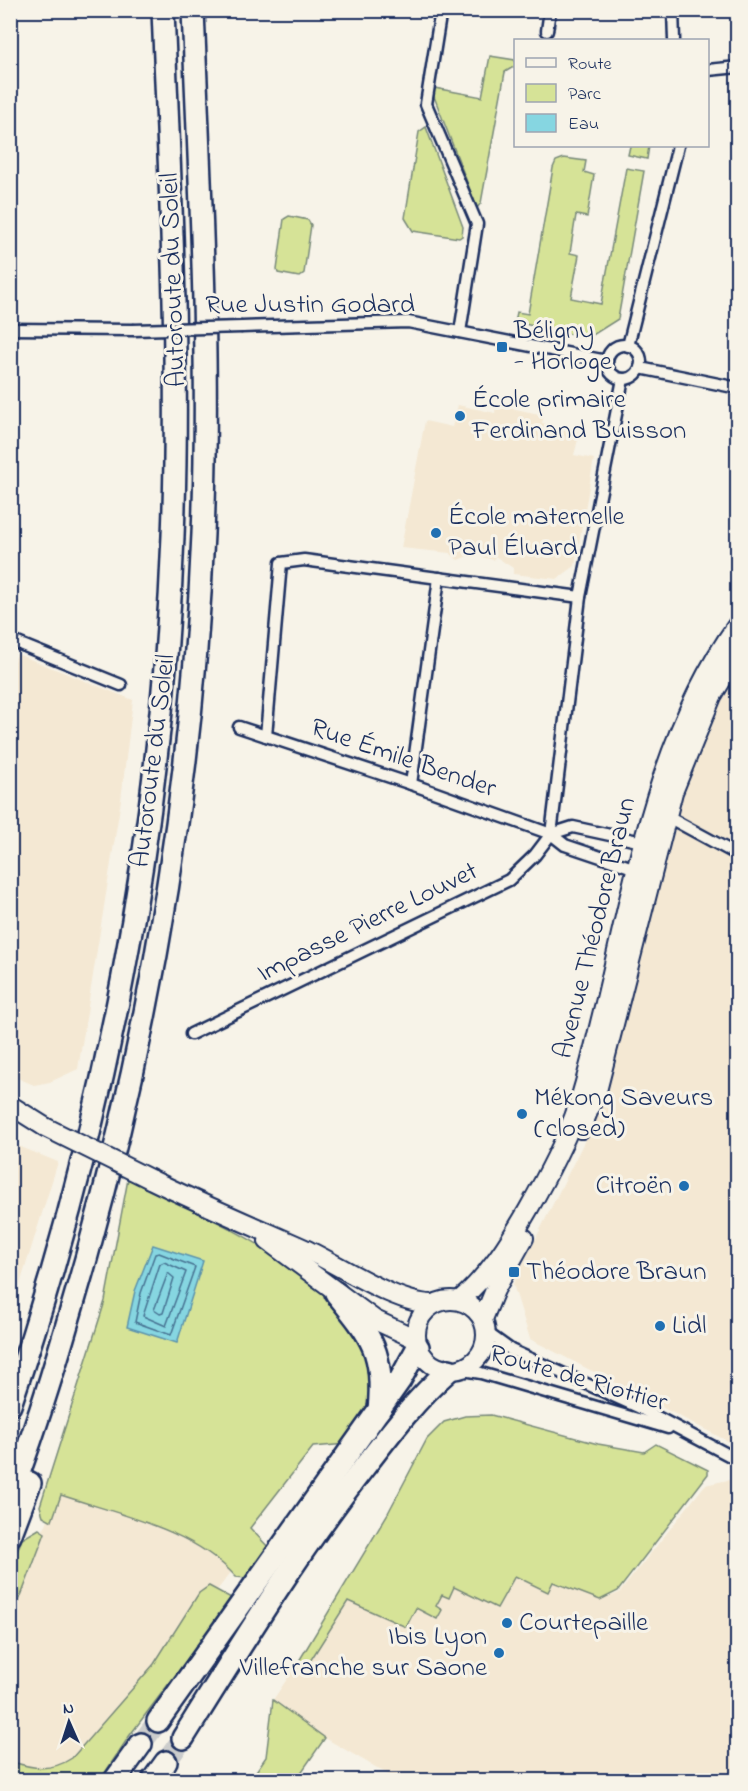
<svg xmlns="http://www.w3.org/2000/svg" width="748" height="1791" viewBox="0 0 748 1791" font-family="'Indie Flower',sans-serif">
  <rect width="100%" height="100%" fill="#f7f3e8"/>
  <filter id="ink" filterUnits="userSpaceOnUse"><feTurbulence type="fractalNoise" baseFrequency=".0167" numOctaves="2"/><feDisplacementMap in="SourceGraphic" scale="12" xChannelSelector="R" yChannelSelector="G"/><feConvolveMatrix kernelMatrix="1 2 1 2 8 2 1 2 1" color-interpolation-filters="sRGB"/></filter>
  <g filter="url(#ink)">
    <!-- built -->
    <g fill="#f4e8d3">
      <path d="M458,405l37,8 1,-8 48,10 -2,8 38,9 -6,23 20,4 -19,107 -18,13 -44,-5v-6l-18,-12 -1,4 -12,-3v-4h-7l-17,7 -8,-7 -49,-5 24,-127 27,6z"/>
      <path d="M17,654l116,46 -12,100 -43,269 -28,13 -16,3 -24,-10v-405z"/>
      <path d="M737,665v781l-207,-107 -17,-55 79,-158 85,-332 36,-88z"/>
      <path d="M11,1143l47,19 -47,151z"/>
      <path d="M59,1478l172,73 1,20 -102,131 -61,68 -58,9 -1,-180 25,-60 10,-12 4,-10z"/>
      <path d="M728,1480l9,4v296h-339l-73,-42 -52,-38 26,-39 8,4 41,-64 58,25 10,-18 20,-1 6,-12 12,-8 61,-11 33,15 5,-9 47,18 19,-7 86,-108z"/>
    </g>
    <!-- green -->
    <g fill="#d6e397" stroke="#78897a" stroke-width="1.5">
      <path d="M490,56l25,4v6l-10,6 -24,131 -4,5 -44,-114 1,-6 48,9z"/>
      <path d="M426,127l37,100 -1,9 -3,2 -46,-7 -8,-13 14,-86z"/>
      <path d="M630,146h19l-2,13 -19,-4z"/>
      <path d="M564,158l22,3 -2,11 10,3 -7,42 -11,-2 -6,38 9,2 -8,43 30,6 25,-136 18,3 -26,148 -30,19 -73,-16 2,-10 11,2 25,-146 3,-7z"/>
      <path d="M289,216l19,4 3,5 -7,48 -5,4 -21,-4 -1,-3 7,-51z"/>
      <path d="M128,1179c71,34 239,103 245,194 2,27 -14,49 -27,71l-33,3 -63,81 21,22 -25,28 -10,-1c-43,-48 -116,-62 -175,-82l-9,26 -9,-5 -3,-10 65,-205z"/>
      <path d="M491,1415l107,29 46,8 12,-8 52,26v4l-90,117 -18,9 -47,-18 -5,10 -33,-16 -18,32 -43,-21 -5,11 -7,-3 -6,11 6,4 -5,9 -21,-11 -10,19 -58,-26 -41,65 -8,-5 88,-146 40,-76 17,-17 21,-6z"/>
      <path d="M39,1529l6,4 -34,89v-55l11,-28z"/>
      <path d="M209,1586l24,13 -103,136 -30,45h-89l-1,-19c23,8 41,11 62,-3l82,-94 45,-71z"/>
      <path d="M273,1700l52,38 -29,42h-46l16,-23z"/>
    </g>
    <!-- water -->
    <path fill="#86d6e1" stroke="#5b93ad" stroke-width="1.5" d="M153,1245l50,16 -26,82 -50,-16 8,-36z"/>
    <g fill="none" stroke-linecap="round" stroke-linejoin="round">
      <!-- shore -->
      <g stroke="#467292" stroke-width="1.5">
        <path d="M159,1253l36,14 -24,68 -36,-13 6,-29 14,-39z"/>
        <path d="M164,1262l22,10 -20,54 -23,-10 17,-52z"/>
        <path d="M168,1273l6,5 -11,35 -3,1 -6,-4z"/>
      </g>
      <!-- highway-tunnel -->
      <g stroke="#cbcccc" stroke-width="21" stroke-dasharray="21 10" stroke-linecap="butt">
        <path d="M141,1744l17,-23"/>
        <path d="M166,1762l17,-24"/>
      </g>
      <!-- street casing -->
      <g stroke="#1b2f5e" stroke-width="15">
        <g id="street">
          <path d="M441,10l-15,94 51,120 -17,108"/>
          <path d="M673,10l1,30"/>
          <path d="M547,31l3,-21"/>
          <path d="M708,70l30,-3"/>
          <path d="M242,327l166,-5 199,39"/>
          <path d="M10,329l123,1"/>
          <circle cx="624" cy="362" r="17"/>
          <path d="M628,346l50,-200"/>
          <path d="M640,368l98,20"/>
          <path d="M10,640l111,45"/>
          <path d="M239,727l172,57 140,50 14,11 74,25"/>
          <path d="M266,736l15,-173 23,-3 276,37"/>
          <path d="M411,784l28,-206"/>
          <path d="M668,817l70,38"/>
          <path d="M551,834l29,-237 43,-218"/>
          <path d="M551,834l22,-7 74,16"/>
          <path d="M191,1034l318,-154 26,-25 16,-21"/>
          <path d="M486,1332l25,18 129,58 98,52"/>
          <path d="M457,1369l24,4 187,55"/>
        </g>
      </g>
      <!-- primary casing -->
      <g stroke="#1b2f5e" stroke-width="22">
        <g id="primary">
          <path d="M10,1105l35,22"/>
          <path d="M581,1129l17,-42 75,-295 39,-96 26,-43"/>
          <path d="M150,1179c51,25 103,47 155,70 35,16 92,56 129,55"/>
          <path d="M268,1241l107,79 41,19"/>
          <circle cx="451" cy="1335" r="35"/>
          <path d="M460,1300c29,-25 49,-57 68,-90 17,-30 34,-61 46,-93 14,-37 21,-76 31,-114 31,-130 54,-269 133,-379"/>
          <path d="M483,1319l12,-29 29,-52"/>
        </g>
      </g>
      <!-- highway casing -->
      <g stroke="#1b2f5e" stroke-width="26">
        <g id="highway">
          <path d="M336,1293c35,43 49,59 43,117"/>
          <path d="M10,1405c95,-279 152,-575 163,-869 7,-176 -3,-351 -10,-526"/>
          <path d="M10,1497c30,-78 53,-158 76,-238 66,-237 107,-479 117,-725 7,-175 -3,-349 -10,-524"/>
          <path d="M10,1536l20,-53"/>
          <path d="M158,1721l242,-341 18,-33"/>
          <path d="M183,1738c58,-93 115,-186 182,-272 26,-34 52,-68 84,-96"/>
          <path d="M115,1780l26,-36"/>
          <path d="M153,1780l13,-18"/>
        </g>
      </g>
      <!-- street -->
      <use href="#street" stroke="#f7f3e8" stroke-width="10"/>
      <!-- primary -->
      <use href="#primary" stroke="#f7f3e8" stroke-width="18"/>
      <!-- highway -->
      <use href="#highway" stroke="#f7f3e8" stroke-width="21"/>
      <!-- street-bridge casing -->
      <g stroke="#1b2f5e" stroke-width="15" stroke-linecap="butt">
        <path id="street-bridge" d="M133,330l109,-3"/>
      </g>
      <!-- primary-bridge casing -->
      <g stroke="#1b2f5e" stroke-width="22" stroke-linecap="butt">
        <path id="primary-bridge" d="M45,1127l105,52"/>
      </g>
      <!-- street-bridge -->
      <use href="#street-bridge" stroke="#f7f3e8" stroke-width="10"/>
      <!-- primary-bridge -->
      <use href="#primary-bridge" stroke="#f7f3e8" stroke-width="18"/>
    </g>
  </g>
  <!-- markers -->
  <g fill="#1f6fb2" stroke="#f7f3e8" stroke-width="2">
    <rect x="496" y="341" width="12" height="12" rx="3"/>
    <circle cx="460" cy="416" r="6"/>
    <circle cx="436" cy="533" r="6"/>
    <circle cx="522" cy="1114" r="6"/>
    <circle cx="684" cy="1186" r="6"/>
    <rect x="508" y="1266" width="12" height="12" rx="3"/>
    <circle cx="660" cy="1326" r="6"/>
    <circle cx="507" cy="1623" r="6"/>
    <circle cx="499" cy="1653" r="6"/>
  </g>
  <g text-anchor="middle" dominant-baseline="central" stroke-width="6" stroke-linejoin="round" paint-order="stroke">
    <!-- street labels -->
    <g font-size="27" fill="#1b2f5e" stroke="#f7f3e8">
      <text transform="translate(174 280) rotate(-92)">Autoroute du Soleil</text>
      <text x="310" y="305">Rue Justin Godard</text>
      <text transform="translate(403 759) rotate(19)">Rue Émile Bender</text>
      <text transform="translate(154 761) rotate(-83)">Autoroute du Soleil</text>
      <text transform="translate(368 923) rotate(-26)">Impasse Pierre Louvet</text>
      <text transform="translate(596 928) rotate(-76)">Avenue Théodore Braun</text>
      <text transform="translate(578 1379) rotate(16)">Route de Riottier</text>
    </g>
    <!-- poi labels -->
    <g font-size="27" fill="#1b2f5e" stroke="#f7f3e8" text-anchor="start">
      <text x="514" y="331">Béligny<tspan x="514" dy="31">- Horloge</tspan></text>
      <text x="472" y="400">École primaire<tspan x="472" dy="31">Ferdinand Buisson</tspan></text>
      <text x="448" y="517">École maternelle<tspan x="448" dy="31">Paul Éluard</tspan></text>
      <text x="534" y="1098">Mékong Saveurs<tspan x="534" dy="31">(closed)</tspan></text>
      <text x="672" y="1186" text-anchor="end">Citroën</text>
      <text x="526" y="1272">Théodore Braun</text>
      <text x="672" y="1326">Lidl</text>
      <text x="519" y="1623">Courtepaille</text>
      <text x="487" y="1637" text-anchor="end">Ibis Lyon<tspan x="487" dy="31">Villefranche sur Saone</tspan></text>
    </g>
  </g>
  <!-- margin -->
  <rect width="748" height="1791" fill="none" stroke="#f7f3e8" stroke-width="36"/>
  <rect x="18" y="18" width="712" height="1755" fill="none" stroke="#1b2f5e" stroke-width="2" filter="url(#ink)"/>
  <!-- legend -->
  <rect x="514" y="39" width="195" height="108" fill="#f7f3e8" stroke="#9fa5b1" stroke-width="1.5"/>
  <rect x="526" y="58" width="30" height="9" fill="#f7f3e8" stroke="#9fa5b1" stroke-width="1.5"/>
  <text x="568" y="69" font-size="18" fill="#1b2f5e">Route</text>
  <rect x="526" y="84" width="30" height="18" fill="#d6e397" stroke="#9fa5b1" stroke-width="1.5"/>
  <text x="568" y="99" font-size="18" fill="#1b2f5e">Parc</text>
  <rect x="526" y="114" width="30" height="18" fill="#86d6e1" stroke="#9fa5b1" stroke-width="1.5"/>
  <text x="568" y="129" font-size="18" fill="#1b2f5e">Eau</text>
  <!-- north arrow -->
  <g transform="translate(69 1722) rotate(357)" stroke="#f7f3e8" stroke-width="4.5" paint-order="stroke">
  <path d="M0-4.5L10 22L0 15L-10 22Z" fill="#1b2f5e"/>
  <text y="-9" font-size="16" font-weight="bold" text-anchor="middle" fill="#1b2f5e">N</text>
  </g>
</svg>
